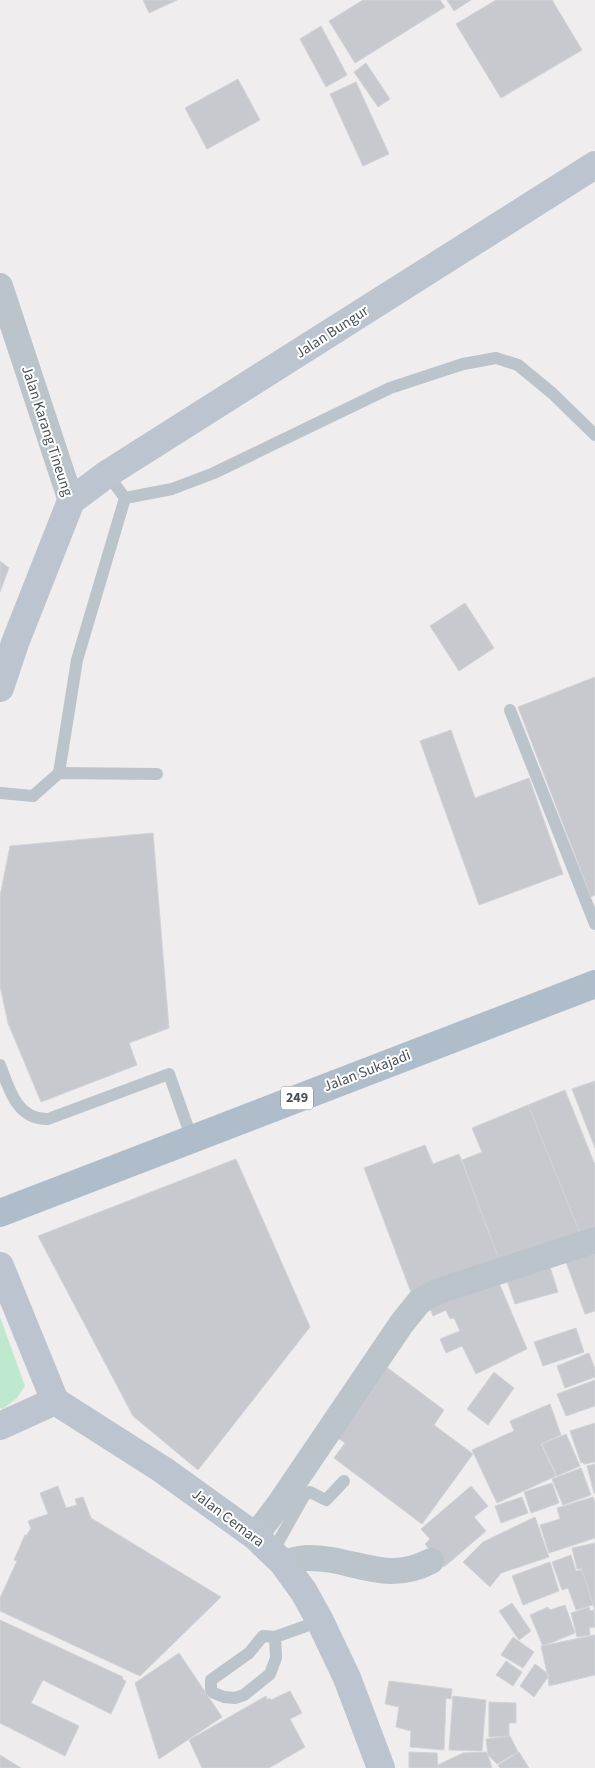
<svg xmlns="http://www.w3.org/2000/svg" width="595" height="1768" viewBox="0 0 595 1768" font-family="'Source Sans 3',sans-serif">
  <rect width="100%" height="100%" fill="#efeded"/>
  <!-- green -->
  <path fill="#bee9cf" d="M0,1317l25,69 -8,12 -14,11 -3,-1z"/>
  <!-- building -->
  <g fill="#c7c9cf" stroke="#d1d3d8">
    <path d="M143,0h34l-28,13z"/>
    <path d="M363,0h77l5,7 -90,56 -26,-42z"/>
    <path d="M447,0h24l-17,11z"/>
    <path d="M496,0h56l30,50 -81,48 -45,-74z"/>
    <path d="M321,26l26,49 -21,12 -26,-48z"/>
    <path d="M366,63l24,36 -12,8 -24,-35z"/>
    <path d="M238,79l22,41 -53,29 -22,-41z"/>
    <path d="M356,82l33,72 -26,12 -33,-72z"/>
    <path d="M0,561l9,7 -9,24z"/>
    <path d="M465,603l29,45 -35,23 -29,-45z"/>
    <path d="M595,677v218l-4,2 -73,-190z"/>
    <path d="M451,730l24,68 54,-20 34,96 -84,31 -59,-164z"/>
    <path d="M153,833l16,195 -40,15 8,22 -96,37 -33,-79 -8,-37v-90l10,-50z"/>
    <path d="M595,1081v67l-23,-59z"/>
    <path d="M565,1090l30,75v62l-15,6 -52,-128z"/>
    <path d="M528,1105l52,128 -80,29 -38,-102 20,-8 -10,-24z"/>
    <path d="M425,1145l8,19 26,-10 41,108 -88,33 -48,-127z"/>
    <path d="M236,1159l74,168 -112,143 -65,-54 -95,-180z"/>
    <path d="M595,1252v59l-10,3 -19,-52z"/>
    <path d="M549,1264l9,28 -43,12 -10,-29z"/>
    <path d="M497,1278l30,71 -51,25 -14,-28 -16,7 -6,-14 20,-8 -6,-13 -4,1 -4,-9 -13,6 -4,-11z"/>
    <path d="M576,1328l8,24 -41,14 -9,-24z"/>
    <path d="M589,1353l6,16v8l-30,11 -8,-22z"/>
    <path d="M381,1363l63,47 -10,15 39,29 -51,70 -88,-66 11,-15 -7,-5 38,-53 -7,-5z"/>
    <path d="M494,1372l20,16 -26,37 -21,-16z"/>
    <path d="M595,1380v26l-29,10 -9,-22z"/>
    <path d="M550,1404l11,31 -20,9 15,32 -59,27 -25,-53 42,-19 -4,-10z"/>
    <path d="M595,1423v39l-11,2 -1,-2 -2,1 -11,-32z"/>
    <path d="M566,1434l14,32 -23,10 -15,-32z"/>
    <path d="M595,1464v29h-1l-7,-27z"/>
    <path d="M581,1468l10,27 -28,10 -11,-26z"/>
    <path d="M552,1483l7,20 -28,10 -7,-21z"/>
    <path d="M58,1486l8,22 11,-3 -2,-6 8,-2 8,21 130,79 -81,79 -140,-65v-13l17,-37 -3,-1 11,-25h2l4,-7 -3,-7 20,-7 -8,-21z"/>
    <path d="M471,1486l17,20 -14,11 12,14 -42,36 -19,-23 5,-5 -9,-10z"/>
    <path d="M522,1497l6,16 -27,10 -6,-17z"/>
    <path d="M593,1497l2,6v35l-46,15 -9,-28 20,-6 -3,-11z"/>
    <path d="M535,1517l14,40 -48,16 -11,14 -27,-25 20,-20z"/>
    <path d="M595,1543v68l-13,-42h-5l-5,-21z"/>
    <path d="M571,1555l5,16 6,-1 11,35 -17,5 -8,-22 -6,2 -10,-28z"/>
    <path d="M550,1562l9,29 -36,14 -11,-29z"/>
    <path d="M512,1603l19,28 -12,9 -20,-29z"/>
    <path d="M565,1605l10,28 -32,13 -13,-31 18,-8 2,3z"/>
    <path d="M589,1607l1,4 4,-1 1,17 -6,1 1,7 -13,2 -6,-24z"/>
    <path d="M0,1620l123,57 -1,2 4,2 -15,33 -68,-34 -12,23 48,23 -14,30 -65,-33z"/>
    <path d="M595,1635v40l-46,11 -1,-9 1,-2 -2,-2 -6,-27z"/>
    <path d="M513,1637l21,15 -11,16 -22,-13z"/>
    <path d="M179,1653l43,64 -63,42 -24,-76z"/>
    <path d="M506,1661l16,11 -9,14 -17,-11z"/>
    <path d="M535,1664l12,9 1,4 -14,20 -14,-11z"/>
    <path d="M389,1681l63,8 -1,10 -5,-1 -2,52 -34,-3 1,-16 -15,-4 3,-20 -14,-3z"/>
    <path d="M290,1691l12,22 -12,6 15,28 -36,21h-67l-13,-28 77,-44 1,4 3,-2 1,2z"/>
    <path d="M453,1696l33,4 -4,51 -33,-1z"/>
    <path d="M489,1702l27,1v20h-7v13l-20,1z"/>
    <path d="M510,1736l8,16 -21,12 -9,-9 -2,-16z"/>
    <path d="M409,1752l28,1 1,15h-29z"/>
    <path d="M487,1752l5,16h-54v-3l25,-12z"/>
    <path d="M519,1752l10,16h-29l-2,-3z"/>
    <path d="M0,1755l21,13h-21z"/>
  </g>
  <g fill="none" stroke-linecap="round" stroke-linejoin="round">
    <!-- lane -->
    <g stroke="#bcc4cb" stroke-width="12">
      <path d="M107,474l18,24 47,-9 42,-16 176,-85 73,-24 33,-6 22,7 34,28 43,42"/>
      <path d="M510,710l85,214"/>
      <path d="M59,773l18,-113 48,-162"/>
      <path d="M0,793l33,3 26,-23 98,1"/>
      <path d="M0,1065c9,24 17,55 48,54l121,-45 23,65"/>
      <path d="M272,1553l32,-57 6,-4 16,8 18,-19"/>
      <path d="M275,1637l1,21 -6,16 -26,21 -9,3 -11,-1 -10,-4 -3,-3v-10l38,-27 14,-17 12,1 45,-16"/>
    </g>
    <!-- street -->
    <g stroke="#bcc4cb" stroke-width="26">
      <path d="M0,286l71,215"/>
      <path d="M255,1536l23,-30 124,-183 17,-21 17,-10 159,-52"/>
      <path d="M283,1563c7,-2 15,-4 22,-5 47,-2 79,28 126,3"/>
    </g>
    <!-- secondary -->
    <g stroke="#bcc5cf" stroke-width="28">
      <path d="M0,688l15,-45 56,-142 36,-27 488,-309"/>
      <path d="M0,1266l55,135 108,69 92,66 28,27 21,29 16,29 27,57 34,90"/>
      <path d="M0,1426l55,-25"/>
    </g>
    <!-- primary -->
    <path stroke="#afbcc9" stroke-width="28" d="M0,1213l595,-229"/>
  </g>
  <g text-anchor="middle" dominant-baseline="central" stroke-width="4" stroke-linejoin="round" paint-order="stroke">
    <!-- shield labels -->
    <rect fill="#fff" stroke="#7e848a" stroke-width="1" x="281" y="1086.5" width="32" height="23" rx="4"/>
    <g font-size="14" font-weight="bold" fill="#475058">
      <text x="297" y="1098">249</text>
    </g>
    <!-- street labels -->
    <g font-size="15" fill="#475058" stroke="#fff">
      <text transform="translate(332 332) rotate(-33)">Jalan Bungur</text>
      <text transform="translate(47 431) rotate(72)">Jalan Karang Tineung</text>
      <text transform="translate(367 1071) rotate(-21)">Jalan Sukajadi</text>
      <text transform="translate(228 1518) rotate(37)">Jalan Cemara</text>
    </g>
  </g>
</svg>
